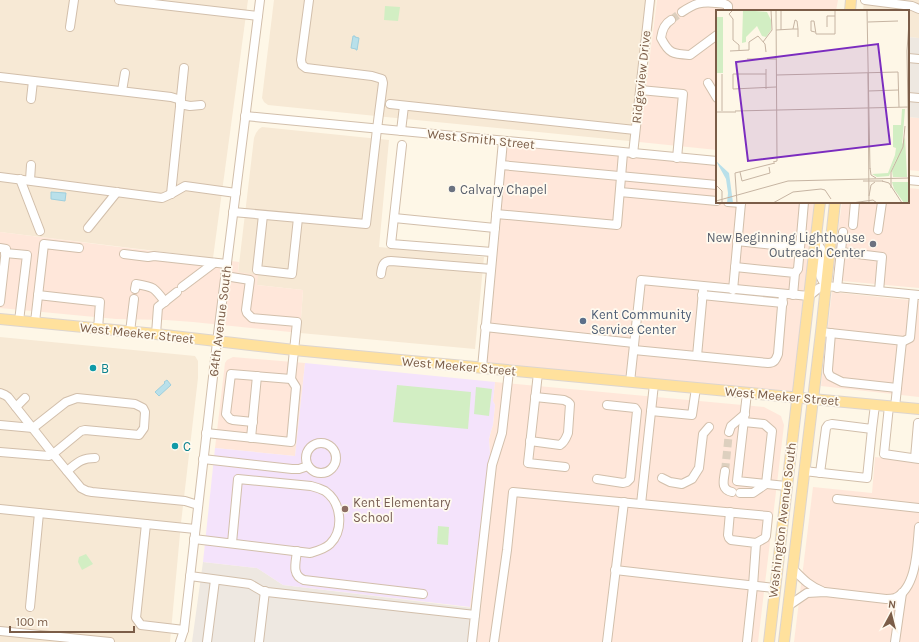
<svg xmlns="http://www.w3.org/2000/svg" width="919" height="642" viewBox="0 0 919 642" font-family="Karla,sans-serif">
  <rect width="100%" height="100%" fill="#fef7e7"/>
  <!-- residential -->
  <g fill="#f7e9d5">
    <path d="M0,0h248l-35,258 -213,-26z"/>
    <path d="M274,0h382l-17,142 -253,-25 -118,-12 -4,-3 -2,-4z"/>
    <path d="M864,0h55v38l-11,-1v-26h-45z"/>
    <path d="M262,127l127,13 -10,107 105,10 -9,92 -175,-16 3,-43 -46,-5 -19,-12 16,-135 2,-5 3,-4z"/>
    <path d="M0,337l195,19 3,5v17l-17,145 -11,119h-170z"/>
  </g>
  <!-- commercial -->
  <g fill="#ffe7da">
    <path d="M657,0h181l-2,11h-119v139l-78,-8z"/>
    <path d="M908,117l11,1v53l-11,-1z"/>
    <path d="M503,141l214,20v41h103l-23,195 -315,-29z"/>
    <path d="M908,188l11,1v99l-77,-7 -6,-6 -3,-6 9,-67h66z"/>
    <path d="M0,232l239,30 -1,10 20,3 -1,10 46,5 -3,43 -107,-11 -27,-2 -50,-1 -116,-11z"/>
    <path d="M832,292l87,9v96l-98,-11z"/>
    <path d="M233,357l72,6 -10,93 -80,-8 10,-85 2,-3z"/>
    <path d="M495,382l269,25 17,9 3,9 -26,217h-281l-7,-35 20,-154 -1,-14 2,-8 2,-6 2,-20 -2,-4z"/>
    <path d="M875,457l44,5v180h-125l19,-155 59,6z"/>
  </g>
  <!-- industrial -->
  <g fill="#eee8e1">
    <path d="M908,37l11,1v80l-11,-1z"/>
    <path d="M203,562l54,6 26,17 198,24 -4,33h-285z"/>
  </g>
  <!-- education -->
  <path fill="#f4e3fb" d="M305,363l190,19 -2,19 2,4 -2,20 -2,6 -2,8 1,14 -20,154 -187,-22 -26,-17 -54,-6 12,-114 80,8z"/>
  <!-- green -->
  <g fill="#d2eec3">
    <path d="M385,6l15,1 -2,14 -14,-1z"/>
    <path d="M397,385l74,7 -3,37 -75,-7z"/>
    <path d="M476,387l16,2 -3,27 -15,-2z"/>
    <path d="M438,526l11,1 -1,18 -11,-1z"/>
    <path d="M86,554l7,10 -11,6 -4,-8 1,-5z"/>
  </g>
  <!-- water -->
  <g fill="#b9e0ea" stroke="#9ecfdd">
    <path d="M353,36h2v1l4,1 -2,12h-1v-1l-5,-1z"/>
    <path d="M51,192l15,1 -1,8 -14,-2z"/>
    <path d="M167,380l4,5 -12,11 -4,-4 10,-9 -1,-1z"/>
  </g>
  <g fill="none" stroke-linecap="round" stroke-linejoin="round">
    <!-- minor-tunnel -->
    <g stroke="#ddd0bf" stroke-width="8" stroke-dasharray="8 4" stroke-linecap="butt">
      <path d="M671,20l11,-8"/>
      <path d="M725,471l4,-39"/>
    </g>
    <!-- minor casing -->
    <g stroke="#d2bfab" stroke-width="10">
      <g id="minor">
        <path d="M119,0l139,16"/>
        <path d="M865,0l47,6 7,3"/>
        <path d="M682,12c12,-8 19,-11 34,-9 5,0 9,0 12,3v5"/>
        <path d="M671,20c-7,4 -9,10 -10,18 8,16 12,16 29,17l27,-20"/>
        <path d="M70,27l4,-27"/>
        <path d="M908,58l11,1"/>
        <path d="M0,77l171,20 10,3"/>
        <path d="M708,83l9,15"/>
        <path d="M640,90l43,4 -6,64"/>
        <path d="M122,91l3,-18"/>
        <path d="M908,97l11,1"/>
        <path d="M31,99l2,-18"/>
        <path d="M180,104l10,2 11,-1"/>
        <path d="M390,104l245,26"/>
        <path d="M245,116l472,45"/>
        <path d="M401,131l3,-25"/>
        <path d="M402,145l-11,99 101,8"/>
        <path d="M633,154l17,-154"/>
        <path d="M501,165l216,20"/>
        <path d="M0,177l162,21 9,-4 14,-8 51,7"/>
        <path d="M20,179l20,52"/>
        <path d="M30,180l1,-15"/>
        <path d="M908,180l11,1"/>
        <path d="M620,192l97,9"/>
        <path d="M171,194l13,-126"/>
        <path d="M728,202l13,1v-1"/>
        <path d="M233,212l133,12 11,-95 6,-46 -1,-4 -10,-3 -66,-8 -4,-3 -1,-5 8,-60"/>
        <path d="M496,214l121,11 6,-72"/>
        <path d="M263,215l-6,55 35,4 6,-56"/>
        <path d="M394,218l101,10"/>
        <path d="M853,225l2,-23"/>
        <path d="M88,228l29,-36"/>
        <path d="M878,230l4,-28"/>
        <path d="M737,241l63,7 4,-46"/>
        <path d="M815,243c14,7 1,20 5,32 1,4 4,8 6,11"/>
        <path d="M0,248l6,1 -6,53"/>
        <path d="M841,252l41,5 -3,34"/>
        <path d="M5,253l22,2 -8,66"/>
        <path d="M124,254l24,3 6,-1 73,8"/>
        <path d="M735,267l60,6 -2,22"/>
        <path d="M795,273l3,-4 2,-21"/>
        <path d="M381,274c1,-8 2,-13 10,-13l100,8"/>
        <path d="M225,276l25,4 -4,30 1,3 5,5 45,4 -6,57 -60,-5 -5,40 4,5 3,1 20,2"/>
        <path d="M182,287l32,-24"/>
        <path d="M837,288l6,-56"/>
        <path d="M135,289l1,-5c18,3 18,3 29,18"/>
        <path d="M733,290l8,-87"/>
        <path d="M38,295l62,7 -2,27"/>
        <path d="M702,295l81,8"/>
        <path d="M35,322l9,-78 35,4"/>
        <path d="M485,327l149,16"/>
        <path d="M130,332l4,-33"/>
        <path d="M821,332l83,9 6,-3 4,-43"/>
        <path d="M831,333l-3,36v3l2,4 12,6 55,6"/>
        <path d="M156,334l2,-27 19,-15"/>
        <path d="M634,350l134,13c7,0 8,-4 10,-9l5,-60"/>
        <path d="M697,356l6,-65"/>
        <path d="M482,368l21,-227"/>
        <path d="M538,373l-10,90 37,4"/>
        <path d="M630,382l11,-102 168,16 10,-8 7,-2 93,9"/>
        <path d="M0,393l5,2 3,2 45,57 28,34 6,3 5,1 93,9 13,4"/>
        <path d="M747,393l-10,88 49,5"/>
        <path d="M889,406l-5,48 35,5"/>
        <path d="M16,407l9,-9"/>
        <path d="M895,407l7,-66"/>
        <path d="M651,411l41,4 4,-27"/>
        <path d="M0,425l33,3 33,-26 11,-4 58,6 8,4 2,4 -1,16 -5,7 -54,-5 -4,1 -28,23 -4,2 -49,-4"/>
        <path d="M729,432l2,-6 14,-12"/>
        <path d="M206,433l85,9 5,-55 -5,-8"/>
        <path d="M251,438l6,-62"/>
        <path d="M530,441l30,4c5,-3 6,-7 8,-12l2,-29 -2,-2 -4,-2 -29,-3"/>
        <circle cx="321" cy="458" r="15"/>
        <path d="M915,458l3,-35"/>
        <path d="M203,459l89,10h7l9,-3"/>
        <path d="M67,471c10,-8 14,-13 28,-13"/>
        <path d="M725,471c-1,9 -5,18 7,21"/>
        <path d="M804,471l63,7 5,-49"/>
        <path d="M820,473l6,-45 2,-3 4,-1 40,5 3,-24"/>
        <path d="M662,478l8,4 12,2 10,-5 7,-11 4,-34 6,-7"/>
        <path d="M597,479l26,4 4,-1 3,-3 7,-68 -2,-3 -28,-3"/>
        <path d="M740,493h13l13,-9 6,-53 -8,-7 -20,-2"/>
        <path d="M837,499l82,9"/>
        <path d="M641,504l13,-120"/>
        <path d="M0,509l195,20"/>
        <path d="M730,512l-2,23 1,3 2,2 25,3 -3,43 -6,56"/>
        <path d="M146,524l-10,94 5,7 43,5"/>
        <path d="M194,539l116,14c7,-2 15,-4 20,-9 14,-14 12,-41 -5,-53 -4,-2 -10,-4 -14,-5l-73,-7 -6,64"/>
        <path d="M297,551c-1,11 -6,24 7,29l119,14"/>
        <path d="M793,569c10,10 15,16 29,22"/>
        <path d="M615,570l159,18"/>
        <path d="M190,576l60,8 12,7 5,1 208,23 -3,27"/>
        <path d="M788,606l19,-13 18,-1 61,7c2,0 6,0 9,-1 22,-10 22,-50 24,-71"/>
        <path d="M30,607l9,-94"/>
        <path d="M475,615l17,-150 10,-32 7,-62"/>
        <path d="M0,631l110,11"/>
        <path d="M180,642l4,-12 33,-288 43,-342"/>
        <path d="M207,642l8,-62"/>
        <path d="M259,642l6,-51"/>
        <path d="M494,642l13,-92 6,-58 255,24 -2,20 -1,2 -9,5"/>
        <path d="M607,642l17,-140"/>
        <path d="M895,642l7,-49"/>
      </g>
    </g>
    <!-- major casing -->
    <g stroke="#ddd5cf" stroke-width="12">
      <g id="major">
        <path d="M850,11l1,-11"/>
        <path d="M0,319l156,15 138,16 625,59"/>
        <path d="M769,642l51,-440"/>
        <path d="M784,642l37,-310 14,-130"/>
      </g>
    </g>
    <!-- minor -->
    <use href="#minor" stroke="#fff" stroke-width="8"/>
    <!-- major -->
    <use href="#major" stroke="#ffe19d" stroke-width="10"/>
  </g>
  <!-- markers -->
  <g fill="#6b7280" stroke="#fffaef" stroke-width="1.5">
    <circle cx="452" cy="189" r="4"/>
    <circle cx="873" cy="244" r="4"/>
  </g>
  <circle fill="#5c6f8a" stroke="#fffaef" stroke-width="1.5" cx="583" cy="321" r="4"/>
  <g fill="#0f9aa8" stroke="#fffaef" stroke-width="1.5">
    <circle cx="93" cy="368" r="4"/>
    <circle cx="175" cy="446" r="4"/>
  </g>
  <circle fill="#8d6e63" stroke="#fffaef" stroke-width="1.5" cx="345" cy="509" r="4"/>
  <g text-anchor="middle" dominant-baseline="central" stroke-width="3.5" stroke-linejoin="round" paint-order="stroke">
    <!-- street labels -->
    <g font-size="13" fill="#7b5d48" stroke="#fffaef">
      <text transform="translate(641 77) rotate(-84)">Ridgeview Drive</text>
      <text transform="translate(481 139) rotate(6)">West Smith Street</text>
      <text transform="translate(220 321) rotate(-83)">64th Avenue South</text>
      <text transform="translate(137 333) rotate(6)">West Meeker Street</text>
      <text transform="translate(459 366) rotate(5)">West Meeker Street</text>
      <text transform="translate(782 396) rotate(5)">West Meeker Street</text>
      <text transform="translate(782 520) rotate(-83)">Washington Avenue South</text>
    </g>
    <!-- worship labels -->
    <g font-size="13" fill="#5b616d" stroke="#fffaef" text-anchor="start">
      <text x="460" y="189">Calvary Chapel</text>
      <text x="865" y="237" text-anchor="end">New Beginning Lighthouse<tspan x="865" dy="15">Outreach Center</tspan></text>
    </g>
    <!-- service labels -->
    <g font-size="13" fill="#4e5e75" stroke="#fffaef" text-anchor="start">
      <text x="591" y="314">Kent Community<tspan x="591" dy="15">Service Center</tspan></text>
    </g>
    <!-- culture labels -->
    <g font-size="13" fill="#0d838f" stroke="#fffaef" text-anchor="start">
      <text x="101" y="368">B</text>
      <text x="183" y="446">C</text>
    </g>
    <!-- education labels -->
    <g font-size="13" fill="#785e54" stroke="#fffaef" text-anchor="start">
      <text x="353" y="502">Kent Elementary<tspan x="353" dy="15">School</tspan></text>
    </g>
  </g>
  <!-- overview -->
  <g transform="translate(716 10)">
    <rect width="193" height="193" fill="#fef7e7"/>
    <path d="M27,0l24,2 4,8v10l-5,7 -4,-1 -5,-10 -11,11v5l-4,1zM0,7h7v56h-7zM186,99h3l-3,37 -13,30 -12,1 -5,-3 16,-1 7,-18 1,-7 -3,-1v-22h8zM189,127l2,40h-14l-1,-6zM176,172h16l1,21h-5l-10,-14z" fill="#d2eec3"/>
    <path d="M0,151l13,12 4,30h-6l1,-10 -2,-14z" fill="#b9e0ea"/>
    <path fill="none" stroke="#c6b4a2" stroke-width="1" d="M17,0l-4,4 4,5v21l6,5v5M65,0v20M151,0l3,159M152,12l30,-1M193,12l-2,29 2,121M111,17v-11h8M60,20l17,-1M99,22l-4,-1v-10h3l2,13h19v-24M82,27v-8h-5l2,-9 2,1 1,8M47,32l9,-12 -1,-20M14,41l19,-1v-8l9,-6 7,8 1,8M31,49h29M50,59v20M152,63l1,130M6,64v37M50,64h-33v15l43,-2M60,65l122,-3 1,35M152,81l30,-1M19,101l174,-4M0,102h20M57,152l4,-1 -1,-151M154,158l1,7 5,3M24,162l2,9 28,-8 -1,-6M147,171h20M166,171l7,2 13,20M0,175l6,6v12M175,178v-16l12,-25 2,-21M153,186l2,-11 4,-3M0,191l72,-20 121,-3M21,193l-2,-30 40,-10M57,193l20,-11 28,-3 4,1 6,9M136,193l21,-3 4,3"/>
    <path fill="#7b2cbf" fill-opacity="0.15" stroke="#7b2cbf" stroke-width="2" d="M162,34l12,100 -142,17 -12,-99z"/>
    <rect width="193" height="193" fill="none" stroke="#7b5d48" stroke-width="2"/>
  </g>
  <!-- north arrow -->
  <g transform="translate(891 614) rotate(7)" stroke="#fffaef" stroke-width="3" paint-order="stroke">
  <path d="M0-3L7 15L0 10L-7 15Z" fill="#7b5d48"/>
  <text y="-6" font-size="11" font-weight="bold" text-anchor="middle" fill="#7b5d48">N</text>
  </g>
  <!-- scale -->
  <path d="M10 626v6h124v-6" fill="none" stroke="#7b5d48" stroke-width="2"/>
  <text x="16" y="626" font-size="12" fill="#7b5d48" stroke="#fffaef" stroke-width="3" paint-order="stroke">100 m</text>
</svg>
